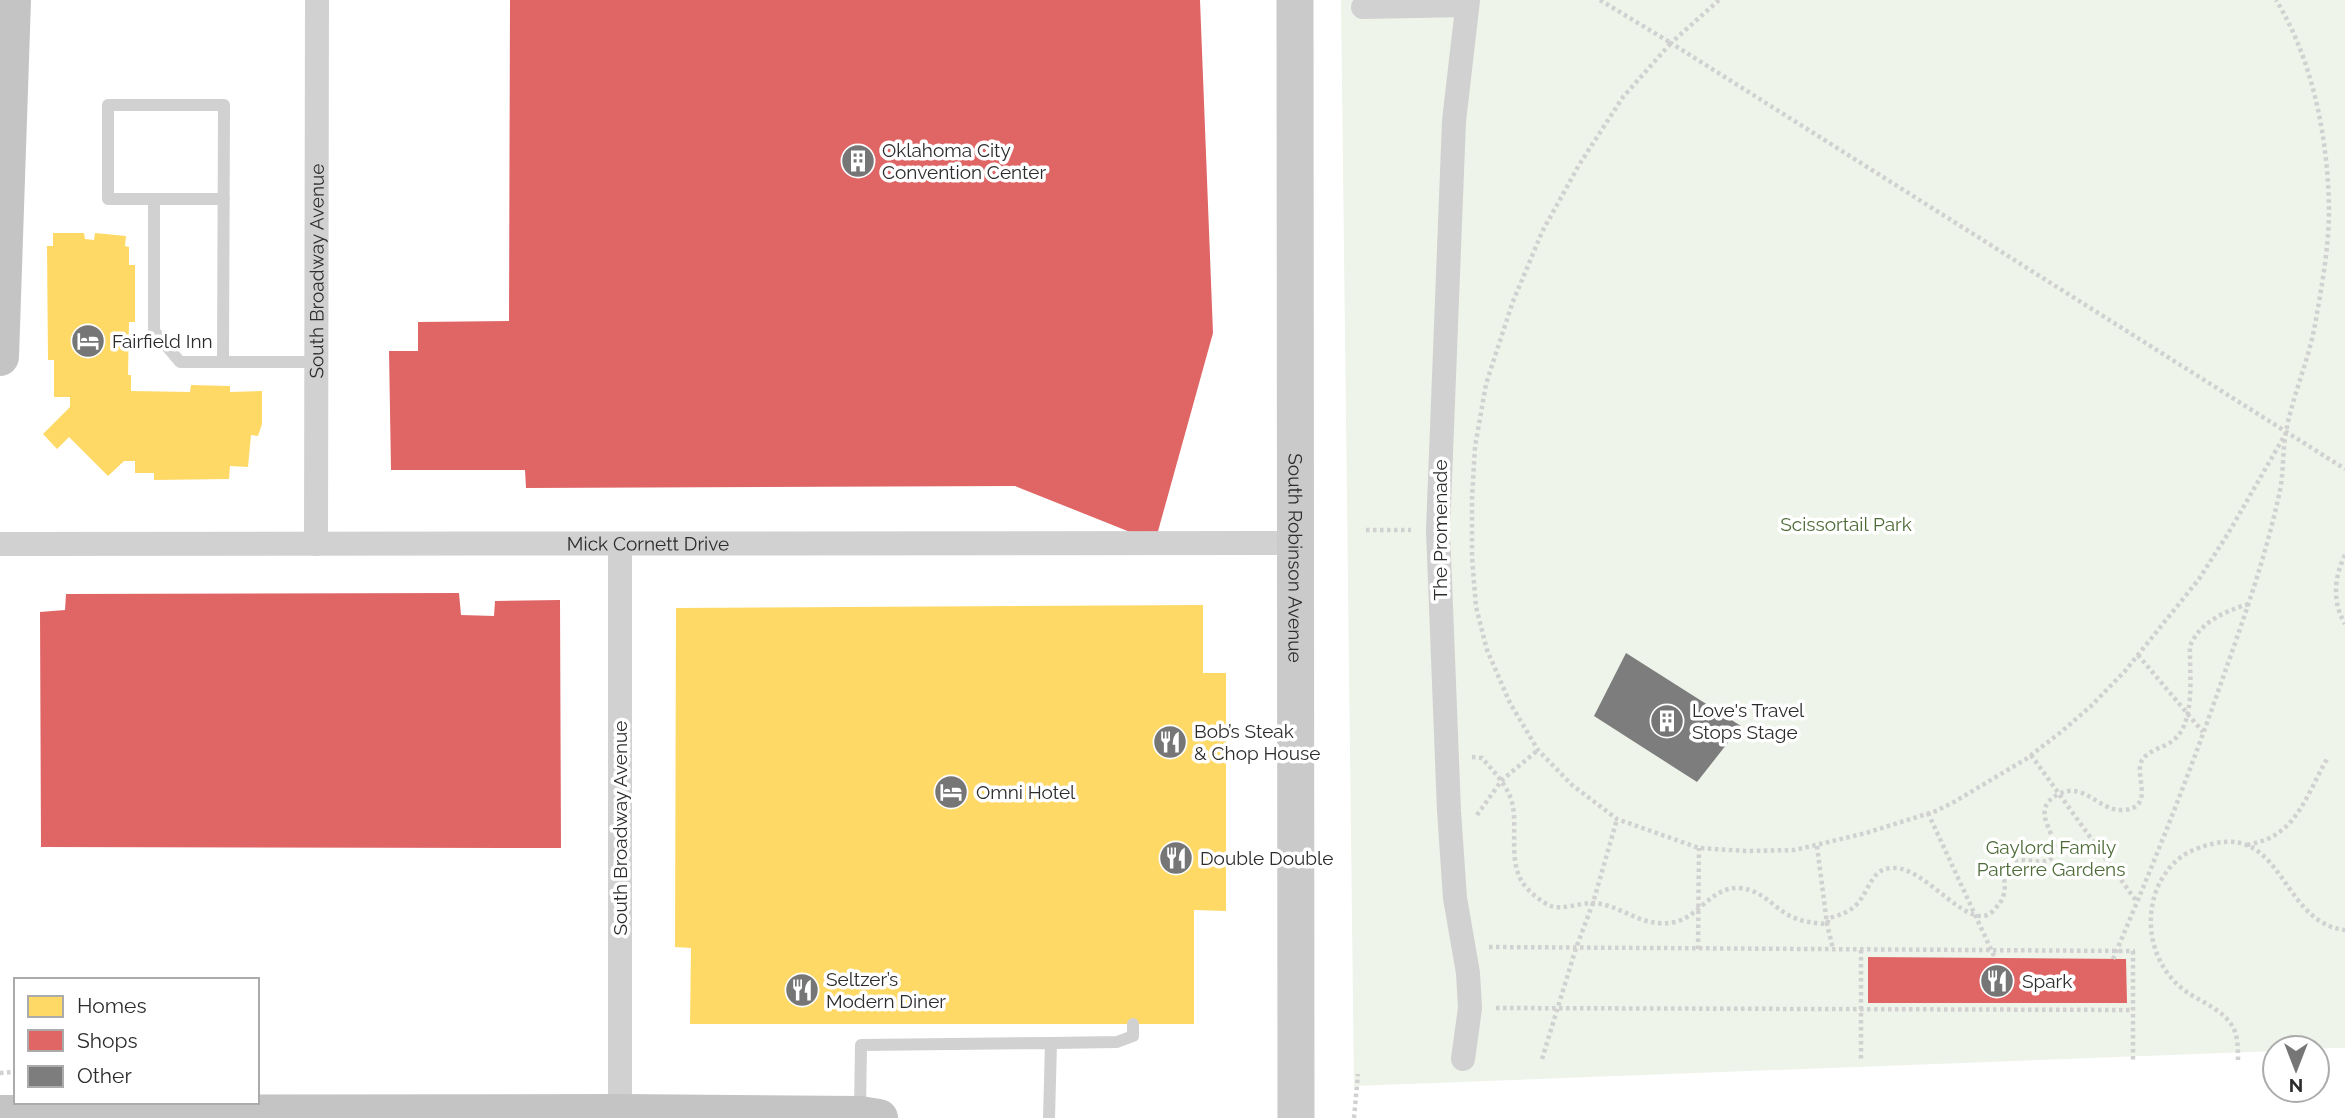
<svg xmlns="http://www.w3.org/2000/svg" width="2345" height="1118" viewBox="0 0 2345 1118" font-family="Raleway,sans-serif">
  <rect width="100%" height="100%" fill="#fff"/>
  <!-- green -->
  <path fill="#eef4e9" d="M1341,0h1004v1048h-70v3l-921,35z"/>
  <!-- homes -->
  <g fill="#ffd966">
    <path d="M53,233h31l1,6 9,1 1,-7 31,3 -1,10 4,1v18h6v57h-6l-1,53h3v16l59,1 1,-7 39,1v6l32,-1v33l-4,12 -7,-1 -3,32 -18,-1 -1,13 -75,1v-7h-19v-12h-11l-16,15 -39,-39 -12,12 -14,-15 27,-27v-10h-16v-37h-6l-1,-114h6z"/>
    <path d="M1203,605v68h23v238l-32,-1v114h-504l1,-76 -16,-1 1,-339z"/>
  </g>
  <!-- shops -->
  <g fill="#e06666">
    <path d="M510,0h690l13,333 -58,209 -140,-56 -489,2 -1,-18h-134l-2,-119h29v-29l91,-1z"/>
    <path d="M459,593l2,22 33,1 1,-15 65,-1 1,248 -520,-1 -1,-235 25,-2 1,-16z"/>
    <path d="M1868,957l258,2 1,44h-259z"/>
  </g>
  <!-- building -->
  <path fill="#7d7d7d" d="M1626,653l115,73 -44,56 -103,-66z"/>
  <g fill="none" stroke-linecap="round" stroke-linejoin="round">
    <!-- path -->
    <g stroke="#d1d1d1" stroke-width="4.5" stroke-dasharray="3.5 3.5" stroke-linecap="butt">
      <path d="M1600,0l71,43 -48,54 -44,68 -37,67 -30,72 -26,80 -11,63 -3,51v59l4,50 11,43 23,53 28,47 34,35 45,34 82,29 47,3 49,-1 71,-17 70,-22 18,-9 72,-43 35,-27 30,-26 34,-35 74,-92 30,-47 57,-99"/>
      <path d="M1719,0l-48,43 674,426"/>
      <path d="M1366,530h45"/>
      <path d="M2345,555c-11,23 -13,47 0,69"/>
      <path d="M2138,655l65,77"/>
      <path d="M2031,755l106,147"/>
      <path d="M1472,757l10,1c13,15 28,30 31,49 4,24 -4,53 9,75 6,9 19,20 29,24 11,4 29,-3 42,-3 31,2 48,26 82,19 25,-6 37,-36 65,-34 22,2 33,19 50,28 12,6 24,7 37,8l2,-6c11,-3 21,-6 28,-14 13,-14 14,-36 36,-36 33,-2 77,67 100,43 5,-6 10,-10 11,-18 2,-8 -1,-17 0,-26 16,-16 41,3 49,-11 10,-19 -28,-45 6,-62 25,-13 41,18 64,16 32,-2 12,-33 18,-48 5,-11 21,-14 30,-20 26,-17 18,-69 19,-96 10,-24 35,-35 59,-42"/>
      <path d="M1928,813l67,145"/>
      <path d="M1477,815l25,-35 36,-30"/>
      <path d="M2247,845c11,-3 22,-5 31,-12 23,-15 35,-50 49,-74"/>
      <path d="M1817,846l10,78 6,25"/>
      <path d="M1489,947l644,4v109"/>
      <path d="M1698,949l1,-101"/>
      <path d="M1861,950v109"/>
      <path d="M2113,959c39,-91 76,-183 108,-276 22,-62 44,-124 58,-188 5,-20 3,-42 7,-63 6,-34 21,-68 28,-102 7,-39 15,-81 15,-121 -1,-70 -16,-149 -53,-209"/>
      <path d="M1496,1008l637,2"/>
      <path d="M1542,1059l34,-111 17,-45 24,-84"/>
      <path d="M2238,1060c0,-11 0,-21 -4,-31 -10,-20 -34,-27 -50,-39 -29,-22 -40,-61 -29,-96 7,-20 21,-38 41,-45 89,-36 81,73 149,81"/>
      <path d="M0,1073l16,-1"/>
      <path d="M1354,1118l4,-44"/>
    </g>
    <!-- lane -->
    <g stroke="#d1d1d1" stroke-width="12">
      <path d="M154,199v132l26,31h43"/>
      <path d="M224,199h-116v-94h116l-1,257h94"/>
      <path d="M1051,1043l66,-1 16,-6v-12"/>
      <path d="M860,1111l1,-66 190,-2 -2,75"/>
    </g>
    <!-- street -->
    <g stroke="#d1d1d1" stroke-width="24">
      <path d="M1363,7l104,-2"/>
      <path id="s1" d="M0,544l1295,-1"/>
      <path id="s2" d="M316,544l1,-544"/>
      <path d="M620,544v569"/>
      <path d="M1463,1059l7,-51 -2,-35 -13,-75 -6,-87 -11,-281 16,-409 14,-121"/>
    </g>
    <!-- secondary -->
    <path stroke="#cacaca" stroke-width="37" id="s3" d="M1295,0l1,1118"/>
    <!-- primary -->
    <g stroke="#c4c4c4" stroke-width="38">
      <path d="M0,357l12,-357"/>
      <path d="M0,1114l620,-1 240,2 19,3"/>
    </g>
  </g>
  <!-- icons -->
  <defs>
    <g id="building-disc" transform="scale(1.75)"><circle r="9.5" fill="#767676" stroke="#fff"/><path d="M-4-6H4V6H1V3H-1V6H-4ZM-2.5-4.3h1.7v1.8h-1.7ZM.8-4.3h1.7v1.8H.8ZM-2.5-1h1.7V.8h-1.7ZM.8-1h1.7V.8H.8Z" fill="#fff"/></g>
    <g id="hotel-disc" transform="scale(1.75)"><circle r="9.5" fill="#767676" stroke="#fff"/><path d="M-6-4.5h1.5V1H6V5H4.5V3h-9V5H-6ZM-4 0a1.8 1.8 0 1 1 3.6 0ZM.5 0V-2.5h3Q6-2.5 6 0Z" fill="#fff"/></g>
    <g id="restaurant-disc" transform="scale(1.75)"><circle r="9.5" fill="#767676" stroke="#fff"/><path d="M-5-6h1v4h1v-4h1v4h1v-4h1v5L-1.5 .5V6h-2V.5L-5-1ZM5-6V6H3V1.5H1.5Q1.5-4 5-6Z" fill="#fff"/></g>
  </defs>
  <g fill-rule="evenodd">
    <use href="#building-disc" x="858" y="161"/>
    <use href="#hotel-disc" x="88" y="341"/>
    <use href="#building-disc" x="1667" y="721"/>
    <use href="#restaurant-disc" x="1170" y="742"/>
    <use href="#hotel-disc" x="951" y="792"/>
    <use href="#restaurant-disc" x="1176" y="858"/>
    <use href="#restaurant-disc" x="1997" y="981"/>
    <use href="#restaurant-disc" x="802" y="990"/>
  </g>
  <g text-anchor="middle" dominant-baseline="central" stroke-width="7" stroke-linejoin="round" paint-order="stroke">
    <!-- poi labels -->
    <g font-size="19" fill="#2c2c2c" stroke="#fff" text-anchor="start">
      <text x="882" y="150">Oklahoma City<tspan x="882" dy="22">Convention Center</tspan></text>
      <text x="112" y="341">Fairfield Inn</text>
      <text x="1692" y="710">Love's Travel<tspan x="1692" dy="22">Stops Stage</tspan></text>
      <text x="1194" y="731">Bob’s Steak<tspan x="1194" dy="22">&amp; Chop House</tspan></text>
      <text x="976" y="792">Omni Hotel</text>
      <text x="1200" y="858">Double Double</text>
      <text x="826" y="979">Seltzer’s<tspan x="826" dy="22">Modern Diner</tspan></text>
      <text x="2022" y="981">Spark</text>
    </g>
    <!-- street labels -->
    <g font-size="19" fill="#2c2c2c" stroke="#fff">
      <text stroke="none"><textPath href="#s2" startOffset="273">South Broadway Avenue</textPath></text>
      <text transform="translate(1440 530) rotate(-90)">The Promenade</text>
      <text stroke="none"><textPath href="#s1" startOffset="648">Mick Cornett Drive</textPath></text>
      <text stroke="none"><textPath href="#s3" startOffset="558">South Robinson Avenue</textPath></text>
      <text transform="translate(620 828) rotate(-90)">South Broadway Avenue</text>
    </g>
    <!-- park labels -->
    <g font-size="19" fill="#4d6a37" stroke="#fff">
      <text x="1846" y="524">Scissortail Park</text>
      <text x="2051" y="847">Gaylord Family<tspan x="2051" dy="22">Parterre Gardens</tspan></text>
    </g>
  </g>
  <!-- legend -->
  <rect x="14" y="978" width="245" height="126" fill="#ffffff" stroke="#ababab" stroke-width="2"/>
  <rect x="28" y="996" width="35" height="21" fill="#ffd966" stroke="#ababab" stroke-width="2"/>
  <text x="77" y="1013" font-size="21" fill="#2c2c2c">Homes</text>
  <rect x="28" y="1030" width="35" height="21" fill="#e06666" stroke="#ababab" stroke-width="2"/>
  <text x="77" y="1048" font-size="21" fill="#2c2c2c">Shops</text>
  <rect x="28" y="1066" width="35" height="21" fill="#7d7d7d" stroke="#ababab" stroke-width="2"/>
  <text x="77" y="1083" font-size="21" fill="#2c2c2c">Other</text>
  <!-- north arrow -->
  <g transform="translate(2296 1069) rotate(180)"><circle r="33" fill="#ffffff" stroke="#ababab" stroke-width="2"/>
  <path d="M0-5L12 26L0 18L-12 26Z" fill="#767676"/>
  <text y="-10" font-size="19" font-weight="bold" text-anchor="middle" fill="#2c2c2c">N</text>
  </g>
</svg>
